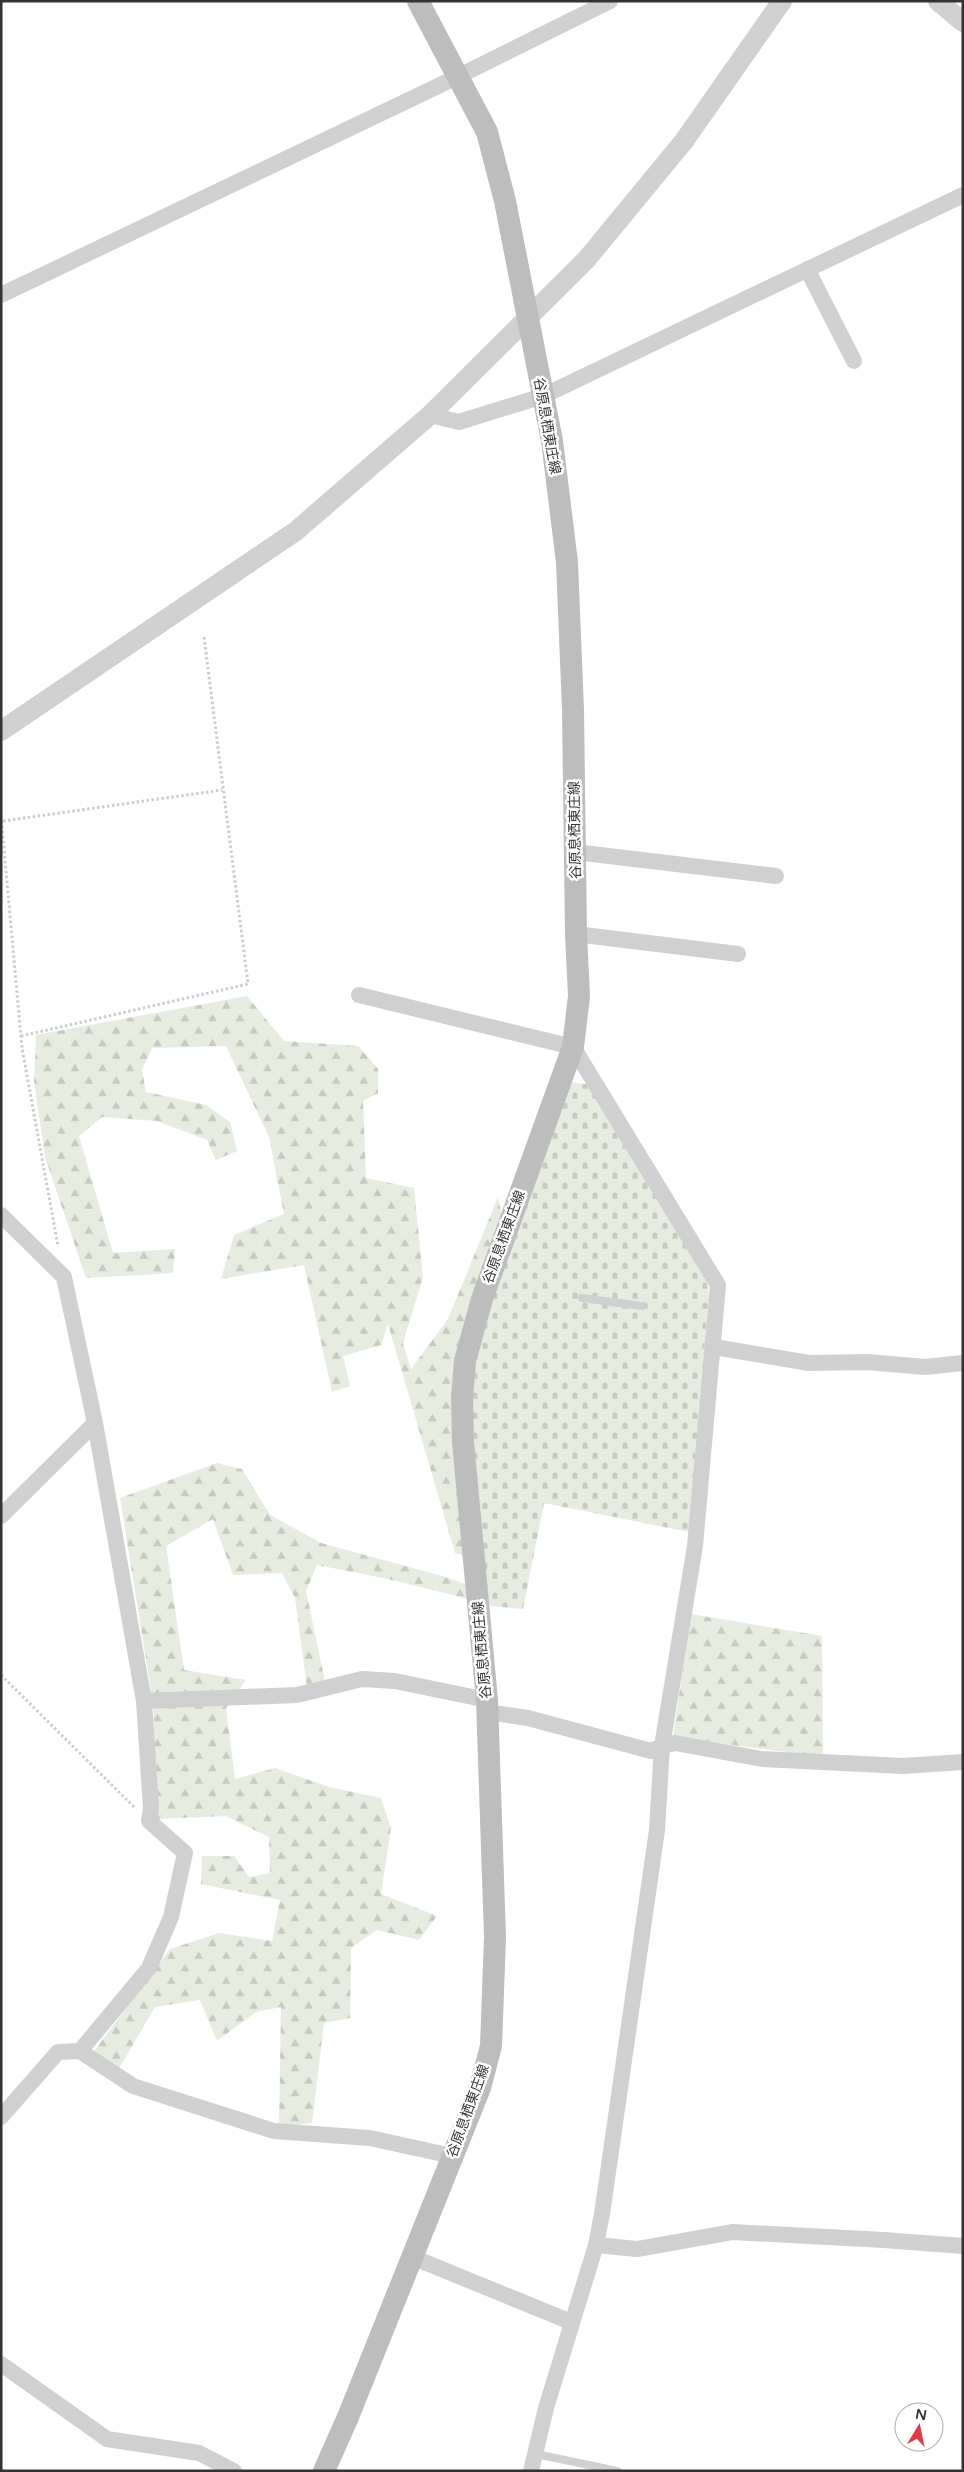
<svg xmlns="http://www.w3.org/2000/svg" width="964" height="2472" viewBox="0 0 964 2472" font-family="'Varela Round','Noto Sans JP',sans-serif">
  <defs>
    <pattern id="forest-firs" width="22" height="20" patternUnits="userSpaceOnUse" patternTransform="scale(1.25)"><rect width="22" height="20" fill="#e6ecdf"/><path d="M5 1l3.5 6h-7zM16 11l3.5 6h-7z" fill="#c6cbc0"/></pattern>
    <pattern id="cemetery-stones" width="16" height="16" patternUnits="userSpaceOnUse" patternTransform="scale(1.25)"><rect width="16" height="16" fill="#e6ecdf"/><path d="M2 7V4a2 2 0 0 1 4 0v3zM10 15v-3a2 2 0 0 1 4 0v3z" fill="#c6cbc0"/></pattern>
  </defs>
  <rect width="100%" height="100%" fill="#fff"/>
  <!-- forest -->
  <g fill="url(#forest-firs)">
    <path d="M247,996l37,45 74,5 20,23v24l-15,8 3,77 48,10 9,89 -20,66 8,26 37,-50 50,-122 4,20 -37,339 -10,-3 -67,-229 -7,21 -38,11 7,30 -18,6 -28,-127 -83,14 13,-44 50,-21 -15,-77 -43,-91 -74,2 -10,22 4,22 60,13 24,17 7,29 -21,9 -9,-20 -50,-19 -55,-4 -23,19 34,117 62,-4 -2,24 -87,5 -41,-121 -11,-76 2,-46z"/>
    <path d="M217,1463l25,6 28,46 51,28 121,33 26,9 1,14 -81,-20 -71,-14 -11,26 19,91 -18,6 -12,-90 -13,-25 -49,2 -20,-56 -47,27 18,124 62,10 -20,28 9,71 40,-11 54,19 52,11 10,30 -10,66 56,22 -18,24 -42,-10 -26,18 -1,70 -26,5 -12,100 -33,4 2,-120 -25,5 -39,29 -17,-41 -45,7 -37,63 -26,-16 78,-105 49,-16 53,8 8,-41 -79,-16 1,-28h32l15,21 21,-4 -1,-36 -43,-21 -69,3 -4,-116 -33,-205z"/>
    <path d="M691,1614l131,22 1,121 -150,-20z"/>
  </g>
  <!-- cemetery -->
  <path fill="url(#cemetery-stones)" d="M570,1082l21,3 116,195 2,15 -20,237 -145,-29 -21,106 -34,-3 -17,-158 -1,-49 3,-41 17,-62z"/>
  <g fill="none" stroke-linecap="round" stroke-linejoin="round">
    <!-- path -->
    <g stroke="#cdcdcd" stroke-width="3" stroke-dasharray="2.5 2.5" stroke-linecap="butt">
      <path d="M1,816l21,232 36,198"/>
      <path d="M3,821l219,-31"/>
      <path d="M21,1036l227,-52 -44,-347"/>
      <path d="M1,1675l133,132"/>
    </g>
    <!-- service -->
    <g stroke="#d0d0d0" stroke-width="8">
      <path d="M582,1298l60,8"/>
      <path d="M536,2454l81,17"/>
    </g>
    <!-- minor -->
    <g stroke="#d0d0d0" stroke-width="16">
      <path d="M807,269l47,92"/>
      <path d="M1,295l458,-219 151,-75"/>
      <path d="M430,415l29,7 84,-26 420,-201"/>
      <path d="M575,852l201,24"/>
      <path d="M576,934l162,20"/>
      <path d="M359,995l214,52 145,238 -23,261 -33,200 -5,84 -55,384 -6,31 -50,163 -15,63"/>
      <path d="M1,1215l63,62 31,146 49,278 7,107 -2,13 36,32 -14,64 -22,51 -69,83"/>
      <path d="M714,1347l95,16 58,-1 58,5 38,-4"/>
      <path d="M1,1516l94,-93"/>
      <path d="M144,1701l153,-6 65,-16 33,2 92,19"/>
      <path d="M487,1712l41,6 123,33 11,-5 13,-3 87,16 141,7 60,-4"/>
      <path d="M1,2117l57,-65 22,-1 53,35 141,45 96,7 82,18"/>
      <path d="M596,2245l41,4 95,-17 152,8 79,6"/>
      <path d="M412,2257l159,65"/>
      <path d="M1,2364l106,75 92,14 35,18"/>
    </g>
    <!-- tertiary -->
    <g stroke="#d0d0d0" stroke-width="20">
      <path d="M938,1l25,21"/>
      <path d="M1,731l295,-200 134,-116 156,-155 98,-119 98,-140"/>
    </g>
    <!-- secondary -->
    <path stroke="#bdbdbd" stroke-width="22" d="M324,2471l24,-54 132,-329 11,-42 4,-109 -8,-237 -24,-258 -1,-45 3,-36 17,-62 91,-252 6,-51 -3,-62 -3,-224 -6,-148 -15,-121 -47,-240 -18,-69 -69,-131"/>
  </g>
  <g text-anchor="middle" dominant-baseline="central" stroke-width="5" stroke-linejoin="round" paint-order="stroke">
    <!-- street labels -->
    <g font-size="14" fill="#333" stroke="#fff">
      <text transform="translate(547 426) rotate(80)">谷原息栖東庄線</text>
      <text transform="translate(575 830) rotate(-91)">谷原息栖東庄線</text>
      <text transform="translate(504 1237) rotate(-70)">谷原息栖東庄線</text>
      <text transform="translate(482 1650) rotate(-95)">谷原息栖東庄線</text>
      <text transform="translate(468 2111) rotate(-70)">谷原息栖東庄線</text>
    </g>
  </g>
  <!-- border -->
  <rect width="964" height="2472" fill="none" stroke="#333333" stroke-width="5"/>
  <!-- north arrow -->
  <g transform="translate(919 2427) rotate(10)"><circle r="24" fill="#ffffff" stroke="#adadad"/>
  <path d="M0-4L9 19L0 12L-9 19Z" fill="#e63946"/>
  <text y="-8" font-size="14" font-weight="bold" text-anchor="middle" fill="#333333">N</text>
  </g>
</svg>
